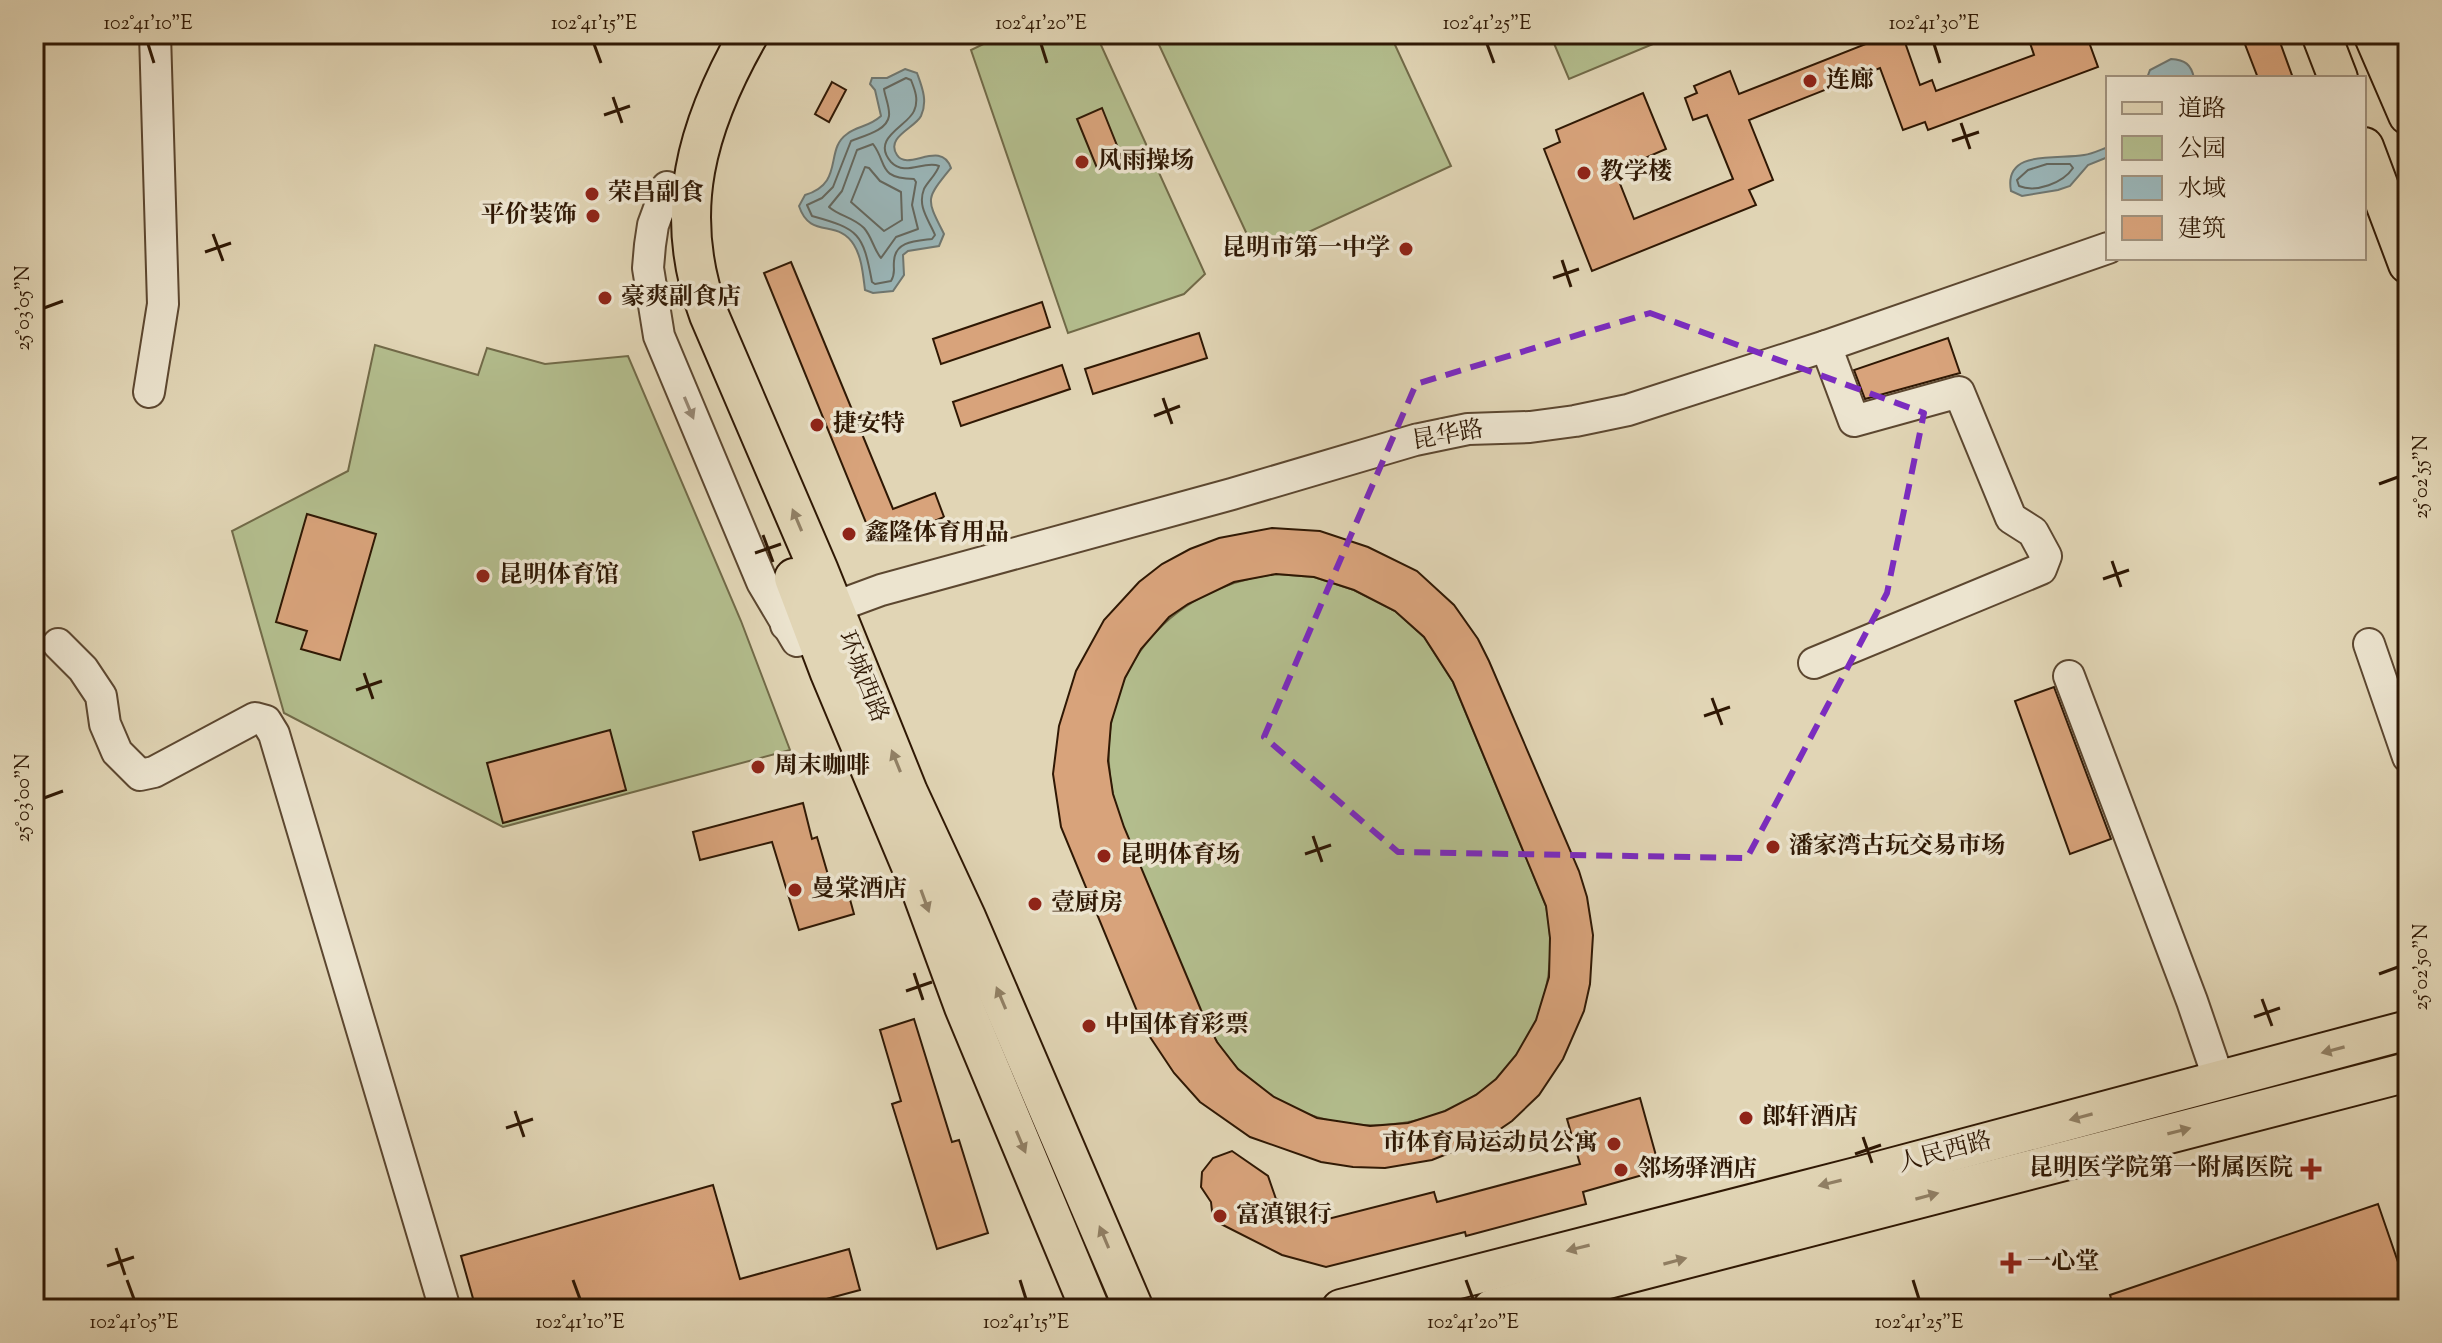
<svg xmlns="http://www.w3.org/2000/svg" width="2442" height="1343" viewBox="0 0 2442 1343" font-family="'Sorts Mill Goudy','Noto Serif SC',serif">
  <rect width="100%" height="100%" fill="#e1d5b5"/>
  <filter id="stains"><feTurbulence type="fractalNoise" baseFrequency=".0025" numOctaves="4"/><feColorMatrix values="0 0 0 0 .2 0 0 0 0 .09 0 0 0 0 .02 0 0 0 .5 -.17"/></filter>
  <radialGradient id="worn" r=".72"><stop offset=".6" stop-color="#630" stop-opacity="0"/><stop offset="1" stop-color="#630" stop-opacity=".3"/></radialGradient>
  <!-- green -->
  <g fill="#b3bd8d" stroke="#716a48" stroke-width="2">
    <path d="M1004,34h92l109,240 -21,20 -116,39 -97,-283z"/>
    <path d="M1154,34h236l61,132 -194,90z"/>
    <path d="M1550,34h127l-108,45z"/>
    <path d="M375,345l103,30 9,-27 58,16 83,-8 113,265 49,129 -287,77 -219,-114 -52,-182 116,-60z"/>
    <path d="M1276,574l38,3 40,13 41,21 29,26 29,45 93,224c13,62 -4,135 -54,177 -78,65 -202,54 -265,-27 -30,-38 -45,-92 -64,-136 -18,-41 -43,-85 -51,-130 -20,-112 53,-203 164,-216z"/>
  </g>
  <!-- water -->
  <g fill="#9ab6b9" stroke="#6f7771" stroke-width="2">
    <path d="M2171,59c14,1 20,5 23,19h-47l3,-8z"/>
    <path d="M905,69l12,4c5,14 11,28 4,43 -6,12 -36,21 -24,39 11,17 44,-16 54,13 -26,32 -25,30 -7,66l-5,12 -31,5 -5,4 1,20 -11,16 -20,2 -8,-3c-2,-15 -3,-32 -11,-45 -16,-27 -44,-5 -55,-39l6,-11c40,-12 19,-45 42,-61 10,-8 22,-7 34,-18l-6,-26 -5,-6 2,-6h15z"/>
    <path d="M2108,147v10l-20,8 -18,21 -12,4 -36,6 -11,-5c-8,-43 48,-31 73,-36 8,-1 16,-5 24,-8z"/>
  </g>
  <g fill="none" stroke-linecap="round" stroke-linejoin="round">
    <!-- shore -->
    <g stroke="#64675e" stroke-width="2">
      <path d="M906,78l5,2c4,10 8,20 3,31 -6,15 -44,27 -23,51 14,15 33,-2 48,4 -3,9 -11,15 -15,23 -7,18 5,31 11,46l-3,4c-16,2 -37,2 -38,22 -1,9 2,12 -3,20l-16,3 -3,-2c-9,-49 -13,-53 -60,-66l-5,-11 15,-7 11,-11 18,-46c12,-5 36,-10 38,-25 1,-9 -4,-19 -5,-27z"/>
      <path d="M873,144c15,20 4,34 41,35l2,3 -4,23 6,24 -22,8 -15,21c-7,-8 -9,-21 -17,-30 -11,-11 -25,-12 -35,-21l13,-16 15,-41z"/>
      <path d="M2047,164h23l3,4c-10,15 -37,25 -54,18l-2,-6 11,-10z"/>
      <path d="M865,167l4,1 11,13 21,11 1,28 -18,11 -33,-29z"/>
    </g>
  </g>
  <!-- building -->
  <g fill="#d8a37b" stroke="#2f1804" stroke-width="2" fill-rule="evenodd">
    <path d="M1868,34h34l18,51 12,-5 4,11 98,-36 -5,-15 17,-6h40l12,33 -170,63 -3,-8 -22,8 -23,-62 -131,52 24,60 -24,10 7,15 -164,66 -48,-122 16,-7 -4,-12 87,-37 23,56 -51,22 19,48 99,-40 -26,-64 -14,5 -8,-22 12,-5 -3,-7 36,-15 9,23 132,-52z"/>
    <path d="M2241,34h36l16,44h-35z"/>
    <path d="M832,82l14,8 -17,32 -14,-8z"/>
    <path d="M1102,108l20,50 -25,10 -20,-49z"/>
    <path d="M791,262l102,247 42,-16 9,24 -54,23 -4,-11 -15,6 -107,-262z"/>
    <path d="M1042,302l8,25 -109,37 -8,-25z"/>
    <path d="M1199,333l8,25 -114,36 -8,-25z"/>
    <path d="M1948,338l12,35 -95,26 -11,-29z"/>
    <path d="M1062,365l8,24 -109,37 -8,-24z"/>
    <path d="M307,514l69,20 -36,126 -39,-11 6,-18 -31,-9z"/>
    <path d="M1272,528l48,3 48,16 49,24 37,34 24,34 11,22 90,210 8,26 6,38 -3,49 -6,27 -21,48 -24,36 -27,26 -25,17 -55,22 -47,8 -32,-1 -32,-5 -71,-25 -50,-35 -26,-29 -30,-45 -83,-201 -8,-53 6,-48 17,-55 28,-51 35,-38 23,-18 28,-15 29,-11zM1276,574l38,3 40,13 41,21 29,26 29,45 93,224 4,32 -1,39 -13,43 -20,35 -20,24 -20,16 -31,16 -37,12 -38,3 -53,-8 -43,-21 -36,-28 -21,-27 -16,-32 -77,-183 -11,-33 -5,-33 3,-38 14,-45 16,-29 28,-32 19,-13 46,-22z"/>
    <path d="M2054,687l57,152 -41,15 -55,-153z"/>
    <path d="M610,730l16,60 -123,33 -16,-60z"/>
    <path d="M803,803l9,36 5,-2 14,48 14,-4 9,33 -55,16 -27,-88 -72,18 -7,-28z"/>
    <path d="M914,1019l38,123 7,-2 29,93 -51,16 -45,-145 9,-3 -21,-71z"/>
    <path d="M1640,1098l20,72 -77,22 3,12 -120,32 -1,-4 -139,35 -44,-12 -69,-35 -2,-18 -10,-15 1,-15 11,-14 19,-7 36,25 8,23 52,20 106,-27 3,10 143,-38 -13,-45z"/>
    <path d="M713,1185l27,94 109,-30 11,41 -71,19h-313l-15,-53z"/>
    <path d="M2378,1204l30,87v18h-294l-4,-14z"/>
  </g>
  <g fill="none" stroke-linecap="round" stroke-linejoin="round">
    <!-- minor casing -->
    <g stroke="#5c4730" stroke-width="34">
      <g id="minor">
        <path d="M667,187l-14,38 -3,20 -2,23 11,68 103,246 35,59"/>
        <path d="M149,392l14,-88 -8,-270"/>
        <path d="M786,625l95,-35 351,-96 183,-54 53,-11 62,-2 45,-6 53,-11 198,-64 282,-98"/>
        <path d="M58,644l25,25 18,27 4,28 12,28 23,23 14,-3 101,-54 11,3 8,13 171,575"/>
        <path d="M2369,644l39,113"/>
        <path d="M1814,663l227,-94 5,-13 -13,-24 -22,-14 -52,-126 -105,29 -28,-75"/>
        <path d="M2069,676l123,325 27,79"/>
      </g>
    </g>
    <!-- major casing -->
    <g stroke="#2f1804" stroke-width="42">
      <g id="major">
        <path d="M749,34c-52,91 -78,178 -40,281l110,256 89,221 58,125 168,392"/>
        <path d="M2321,34l17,44"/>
        <path d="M2373,34l35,81"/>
        <path d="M2364,147l44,117"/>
        <path d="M794,578l36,95 91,217 43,117 126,302"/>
        <path d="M1341,1309l523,-134 544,-145"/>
        <path d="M1492,1309l916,-237"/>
      </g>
    </g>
    <!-- minor -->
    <use href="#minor" stroke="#ece4cf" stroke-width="30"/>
    <!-- major -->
    <use href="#major" stroke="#e1d5b5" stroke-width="38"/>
  </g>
  <!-- one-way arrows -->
  <defs><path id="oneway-solid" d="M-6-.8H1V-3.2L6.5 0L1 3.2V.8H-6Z" transform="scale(2)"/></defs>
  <use fill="#978874" href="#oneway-solid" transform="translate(689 408) rotate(67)"/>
  <g fill="#918065">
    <use href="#oneway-solid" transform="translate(797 520) rotate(-113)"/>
    <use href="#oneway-solid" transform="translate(896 761) rotate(-112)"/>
    <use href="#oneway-solid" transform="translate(925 901) rotate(70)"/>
    <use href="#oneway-solid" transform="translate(1001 998) rotate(-113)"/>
    <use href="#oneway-solid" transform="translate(2333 1050) rotate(165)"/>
    <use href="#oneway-solid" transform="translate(2081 1117) rotate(165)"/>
    <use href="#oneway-solid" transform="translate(2179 1131) rotate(-14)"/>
    <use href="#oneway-solid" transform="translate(1021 1142) rotate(67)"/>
    <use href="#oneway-solid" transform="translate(1830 1183) rotate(166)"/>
    <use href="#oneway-solid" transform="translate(1927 1196) rotate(-15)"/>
    <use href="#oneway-solid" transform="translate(1104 1237) rotate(-113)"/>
    <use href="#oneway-solid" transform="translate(1578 1248) rotate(166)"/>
    <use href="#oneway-solid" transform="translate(1675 1261) rotate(-15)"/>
  </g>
  <!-- marked area -->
  <path fill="none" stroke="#7b2cbf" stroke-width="6" stroke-dasharray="16 10" stroke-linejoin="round" d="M1650,313l274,100 -37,180 -140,265 -349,-6 -134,-115 152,-353z"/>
  <!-- ticks -->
  <path fill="none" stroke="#2f1804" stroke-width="3" d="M148,44l6,19M594,44l7,19M1041,44l6,19M1487,44l7,19M1934,44l6,19M613,97l9,26M604,115l26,-9M1961,123l9,26M1952,141l27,-9M213,234l10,27M205,252l26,-9M1562,260l9,27M1553,278l26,-9M44,308l19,-7M1163,398l9,26M1154,416l26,-10M2379,484l19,-7M763,535l10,27M755,553l26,-9M2112,561l9,26M2103,579l26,-9M364,673l9,26M356,690l26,-9M1712,698l10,27M1704,716l26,-9M44,798l19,-7M1313,836l9,26M1305,854l26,-9M914,973l9,27M2379,974l19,-7M906,991l26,-9M2262,999l10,27M2254,1017l26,-9M515,1111l9,26M506,1128l27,-9M1863,1137l9,26M1855,1154l26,-9M116,1248l9,27M107,1266l27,-9M127,1280l7,19M573,1280l7,19M1020,1280l6,19M1466,1280l7,19M1913,1280l6,19"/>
  <!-- markers -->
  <g fill="#8f2418" stroke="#ece4cf" stroke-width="3">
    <circle cx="1810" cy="81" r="8"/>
    <circle cx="1082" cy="162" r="8"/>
    <circle cx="1584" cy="173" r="8"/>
    <circle cx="592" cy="194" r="8"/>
    <circle cx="593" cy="216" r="8"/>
    <circle cx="1406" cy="249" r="8"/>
    <circle cx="605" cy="298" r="8"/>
    <circle cx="817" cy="425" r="8"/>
    <circle cx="849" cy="534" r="8"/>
    <circle cx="483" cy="576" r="8"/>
    <circle cx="758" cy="767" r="8"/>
    <circle cx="1773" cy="847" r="8"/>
    <circle cx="1104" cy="856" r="8"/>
    <circle cx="795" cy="890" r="8"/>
    <circle cx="1035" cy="904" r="8"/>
    <circle cx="1089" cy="1026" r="8"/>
    <circle cx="1746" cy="1118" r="8"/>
    <circle cx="1614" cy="1144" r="8"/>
    <path d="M2307 1157h8v8h8v8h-8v8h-8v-8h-8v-8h8z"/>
    <circle cx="1621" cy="1170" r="8"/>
    <circle cx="1220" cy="1216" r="8"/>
    <path d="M2007 1251h8v8h8v8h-8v8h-8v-8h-8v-8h8z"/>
  </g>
  <g text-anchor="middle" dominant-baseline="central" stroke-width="7" stroke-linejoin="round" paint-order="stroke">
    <!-- poi labels -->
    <g font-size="24" font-weight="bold" fill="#2f1804" stroke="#ece4cf" text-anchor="start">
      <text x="1826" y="81">连廊</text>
      <text x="1098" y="162">风雨操场</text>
      <text x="1600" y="173">教学楼</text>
      <text x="608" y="194">荣昌副食</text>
      <text x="577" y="216" text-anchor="end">平价装饰</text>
      <text x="1390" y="249" text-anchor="end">昆明市第一中学</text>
      <text x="621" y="298">豪爽副食店</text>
      <text x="833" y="425">捷安特</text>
      <text x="865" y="534">鑫隆体育用品</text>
      <text x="499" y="576">昆明体育馆</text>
      <text x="774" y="767">周末咖啡</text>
      <text x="1789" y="847">潘家湾古玩交易市场</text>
      <text x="1120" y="856">昆明体育场</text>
      <text x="811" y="890">曼棠酒店</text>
      <text x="1051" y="904">壹厨房</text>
      <text x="1105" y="1026">中国体育彩票</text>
      <text x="1762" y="1118">郎轩酒店</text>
      <text x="1598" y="1144" text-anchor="end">市体育局运动员公寓</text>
      <text x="2293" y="1169" text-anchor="end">昆明医学院第一附属医院</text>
      <text x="1637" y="1170">邻场驿酒店</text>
      <text x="1236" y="1216">富滇银行</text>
      <text x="2027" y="1263">一心堂</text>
    </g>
    <!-- street labels -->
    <g font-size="24" fill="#2f1804" stroke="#ece4cf">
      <text transform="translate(1448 436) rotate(-10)">昆华路</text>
      <text transform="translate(862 677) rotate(68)">环城西路</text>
      <text transform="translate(1945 1153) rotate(-15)">人民西路</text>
    </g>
  </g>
  <!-- margin -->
  <rect width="2442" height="1343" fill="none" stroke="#e1d5b5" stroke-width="88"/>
  <!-- legend -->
  <rect x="2106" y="76" width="260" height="184" fill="#ece4cf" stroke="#a0927e" stroke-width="2"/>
  <rect x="2122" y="102" width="40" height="12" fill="#e1d5b5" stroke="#a0927e" stroke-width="2"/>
  <text x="2178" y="116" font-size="24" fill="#2f1804">道路</text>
  <rect x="2122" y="136" width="40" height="24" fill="#b3bd8d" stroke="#a0927e" stroke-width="2"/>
  <text x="2178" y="156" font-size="24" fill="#2f1804">公园</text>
  <rect x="2122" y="176" width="40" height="24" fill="#9ab6b9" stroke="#a0927e" stroke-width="2"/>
  <text x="2178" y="196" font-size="24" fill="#2f1804">水域</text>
  <rect x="2122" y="216" width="40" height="24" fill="#d8a37b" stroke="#a0927e" stroke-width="2"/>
  <text x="2178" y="236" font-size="24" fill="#2f1804">建筑</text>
  <rect x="44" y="44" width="2354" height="1255" fill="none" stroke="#2f1804" stroke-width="3"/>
  <g font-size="20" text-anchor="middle" fill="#2f1804">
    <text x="148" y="29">102°41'10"E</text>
    <text x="594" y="29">102°41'15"E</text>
    <text x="1041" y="29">102°41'20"E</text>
    <text x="1487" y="29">102°41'25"E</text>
    <text x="1934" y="29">102°41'30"E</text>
    <text transform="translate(22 308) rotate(-90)" y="7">25°03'05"N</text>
    <text transform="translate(2420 477) rotate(-90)" y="7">25°02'55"N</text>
    <text transform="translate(22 798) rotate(-90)" y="7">25°03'00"N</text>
    <text transform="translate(2420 967) rotate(-90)" y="7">25°02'50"N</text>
    <text x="134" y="1328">102°41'05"E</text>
    <text x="580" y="1328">102°41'10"E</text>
    <text x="1026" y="1328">102°41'15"E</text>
    <text x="1473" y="1328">102°41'20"E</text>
    <text x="1919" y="1328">102°41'25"E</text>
  </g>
  <rect width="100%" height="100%" filter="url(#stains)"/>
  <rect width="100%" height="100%" fill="url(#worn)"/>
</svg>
